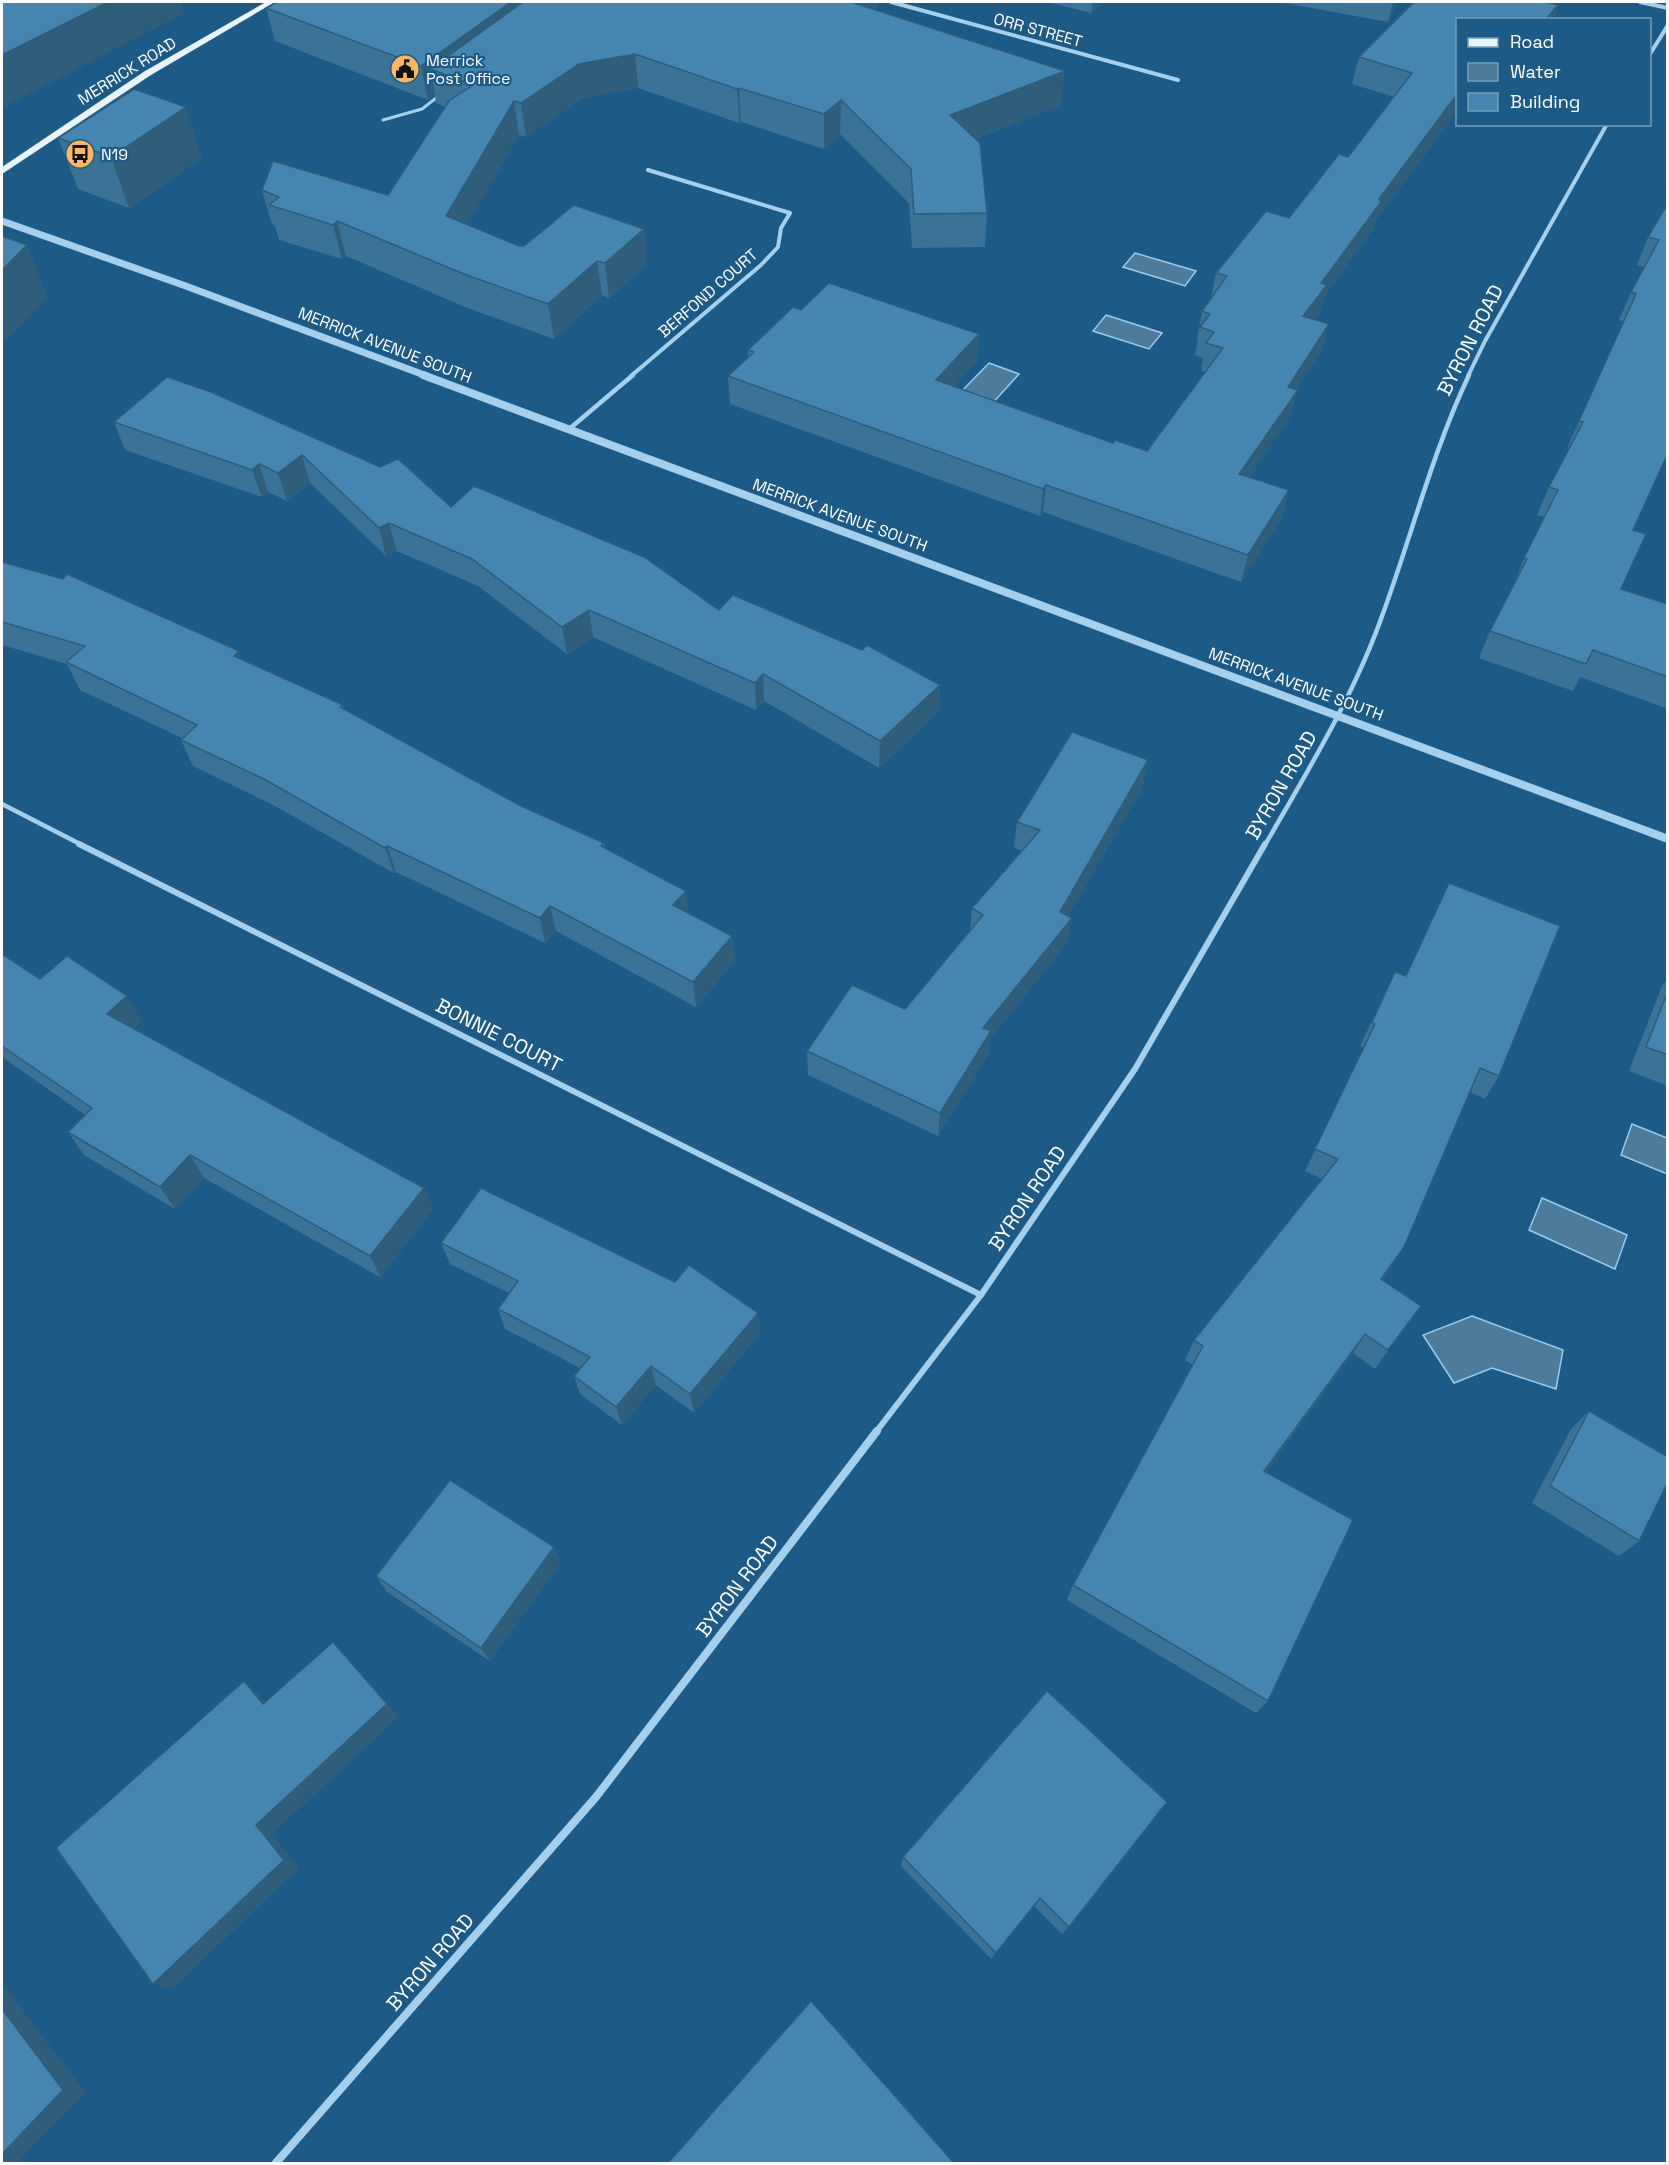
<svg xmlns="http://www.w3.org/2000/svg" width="1669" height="2165" viewBox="0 0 1669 2165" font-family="'Space Grotesk',sans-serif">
  <rect width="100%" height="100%" fill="#1d5b86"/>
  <!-- water -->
  <g fill="#4e7b99" stroke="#98cced" stroke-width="1.5">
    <path d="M1135,253l61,18 -11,15 -62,-19z"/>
    <path d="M1106,315l56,18 -13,16 -56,-18z"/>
    <path d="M989,363l30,11 -28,31 -32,-11z"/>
    <path d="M1632,1124l35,14v36l-46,-19z"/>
    <path d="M1542,1198l85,37 -12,34 -86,-39z"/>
    <path d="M1472,1316l91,34 -7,39 -64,-21 -38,15 -31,-48z"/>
  </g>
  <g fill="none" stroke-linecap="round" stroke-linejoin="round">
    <!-- service -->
    <path stroke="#a5cfeb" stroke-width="3" d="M383,120l39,-11 18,-14"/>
    <!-- minor-far3 -->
    <g stroke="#a5cfeb" stroke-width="4">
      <path d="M891,2l287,78"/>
      <path d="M1640,2l28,6"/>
      <path d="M1650,54l18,-29"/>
      <path d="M631,376l130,-111 17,-18 3,-19 9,-15 -142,-43"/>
      <path d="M1468,376l17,-35 122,-217"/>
    </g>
    <!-- minor-far2 -->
    <g stroke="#a5cfeb" stroke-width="4.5">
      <path d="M568,430l65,-55"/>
      <path d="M2,804l80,41"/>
      <path d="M1265,845c42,-73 87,-146 116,-226 30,-81 51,-166 88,-244"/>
    </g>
    <!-- minor-far1 -->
    <g stroke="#a5cfeb" stroke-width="6">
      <path d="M79,844l902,451"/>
      <path d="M876,1432l105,-137 154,-226 130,-225"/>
    </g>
    <!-- minor -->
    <path stroke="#a5cfeb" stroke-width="8" d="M275,2164l321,-367 281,-366"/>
    <!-- tertiary-far1 -->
    <path stroke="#a5cfeb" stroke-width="7" d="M2,221l181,64 244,91"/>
    <!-- tertiary -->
    <path stroke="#a5cfeb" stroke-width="8" d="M423,375l1245,464"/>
    <!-- primary -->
    <path fill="#e9f5fe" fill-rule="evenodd" d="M266,2h9l-124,73 -149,99v-7l143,-96z"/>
  </g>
  <!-- wall -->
  <g fill="#3b7296">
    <path d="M277,2h601v4l-4,3 187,96 -86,34 12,74 -2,34 -73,1 -3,-45 -69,-69 -16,15 -83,-27 -2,1 -101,-35 -55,10 -57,39 -7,-2 -52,90 52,21 125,-17 3,35 -38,34 -7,-3 -48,44 -84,-30 -124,-53 -4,3 -63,-19 -4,-14 -3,-2 -10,-34 126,5 57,-88 -9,-4 -1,-8 -7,5 -153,-59 -9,-33z"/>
    <path d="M1047,2h56l-12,11z"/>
    <path d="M1279,2h118l-9,20z"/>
    <path d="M1414,2h131l13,3 -5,15h-95v90l-82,110 -3,9 -50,69 -3,14 -6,8 15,4 -8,28 -24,37 -7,28 -41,60 40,13 -7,28 -41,64 -198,-70 -3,4 -310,-112 -2,-28 20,-19v-7l45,-43 8,3 28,-27 150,51 -3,28 -22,24 159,57 2,-3 32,11 58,-79 -4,-1 2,-13 -8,-3 3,-16h-1l5,-28 9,-13 5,-25 50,-62 23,7 50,-64 9,3 46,-60 -42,-13 7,-27z"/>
    <path d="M58,138l144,20 -73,50 -51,-19z"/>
    <path d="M1668,203l-35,327 -12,59 47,15v105l-88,-32 -7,14 -94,-33 11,-27 24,-45h-1l11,-28 21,-41 -8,-2 12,-28 20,-38 -2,-1 12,-27 45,-99 -5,-2 12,-28 13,-25 -7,-2 11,-28z"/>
    <path d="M167,377l284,130 268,103 221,75 -1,27 -60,56 -115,-67 -8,9 -163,-73 -26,17 -89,-68 -81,-35 -11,5 -76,-73 -23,18 -19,-9 -6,5 -137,-47 -11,-28z"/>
    <path d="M2,562l240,97 101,46 1,5 175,95 85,38 1,5 83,65 44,23 3,25 -39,46 -140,-76 -11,12 -149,-71 -2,1 -119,-67 -82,-40 -12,-26 1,-2 -102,-48 -13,-26 -65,-19z"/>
    <path d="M1143,787l-75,129 -1,27 -77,96 -2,16 -50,81 -130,-61 -1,-24 98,-42 65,-78 2,-23 50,-57 -8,-3 3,-26z"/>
    <path d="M2,954l38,25 102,41 -9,9 291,159 9,21 -53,68 -176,-99 -29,31 -91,-54 -16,-23 17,-17 -83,-58z"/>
    <path d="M1395,972l104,104 -14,23 -15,-7 -79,176 -9,12 39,26 -14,20 -32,43 -22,-16 -87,119 2,229 -12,12 -189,-113 6,-15 120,-220 -8,-5 9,-20 128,-161 -17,-8 59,-123 -4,-2z"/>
    <path d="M1668,978v108l-39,-15 33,-85z"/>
    <path d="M441,1243l234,39 83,31 2,20 -66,80 -38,-28 -34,40 -42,-31 -6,-18 6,-8 -75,-39 -7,-20 11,-16 -59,-29z"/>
    <path d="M1589,1411l50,130 -20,15 -87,-53 39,-74z"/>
    <path d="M554,1547l7,15 -71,99 -103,-69 -11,-16z"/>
    <path d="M1047,1691l22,236 -7,7 -28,-28 -43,53 -90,-93 2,-9z"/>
  </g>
  <!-- shaded-wall -->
  <g fill="#305d7a">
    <path d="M108,2h73l4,11 -183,95v-53z"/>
    <path d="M511,2h22l-103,67 5,26 -7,5 -7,-34z"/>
    <path d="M845,2h33v4l-33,27z"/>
    <path d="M1093,2h10l-12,11z"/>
    <path d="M1393,2h4l-9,20z"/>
    <path d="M1558,5l-5,15h-8z"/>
    <path d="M635,54l3,34 -55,10 -57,39 -5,-34 58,-39z"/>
    <path d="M1065,71l-4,34 -113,44 2,-34z"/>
    <path d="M739,88l2,34 -2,1 -2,-34z"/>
    <path d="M1458,93v17l-82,110 -3,9 -50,69 -3,14 -24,32 7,-28 18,-33 58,-84z"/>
    <path d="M841,100l-1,34 -16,15v-35z"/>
    <path d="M514,101l5,34 -66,116 -7,-35z"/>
    <path d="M186,107l16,51 -73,50 -18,-51z"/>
    <path d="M337,221l9,35 -4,3 -9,-34z"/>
    <path d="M644,229l3,35 -38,34 -4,-35z"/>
    <path d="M27,245l21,52 -46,48v-75z"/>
    <path d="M597,261l5,34 -48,44 -6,-35z"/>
    <path d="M1329,324l-8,28 -34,53 11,-15 -8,27 -57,84 6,-27 49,-87z"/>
    <path d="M979,334l-3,28 -41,45 1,-27z"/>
    <path d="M302,455l8,28 -23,18 -9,-28z"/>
    <path d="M259,464l9,28 -6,5 -10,-27z"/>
    <path d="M1046,485l-3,27 -3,4 3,-27z"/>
    <path d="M1289,490l-7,28 -41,64 7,-27z"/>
    <path d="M389,523l8,28 -11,5 -7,-28z"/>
    <path d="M589,610l4,27 -26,17 -5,-27z"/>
    <path d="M239,651l11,28 -16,-23z"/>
    <path d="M763,674l1,27 -8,9 -1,-27z"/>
    <path d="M940,685l-1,27 -60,56 1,-27z"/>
    <path d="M1148,760l-5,27 -87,150 4,-25z"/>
    <path d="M387,846l9,26 -2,1 -9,-25z"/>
    <path d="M686,891l3,25 -16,-11z"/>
    <path d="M550,906l6,25 -11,12 -5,-25z"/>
    <path d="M1072,918l-5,25 -77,96 -2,16 -50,81 2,-23 43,-85z"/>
    <path d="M732,936l3,25 -39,46 -3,-25z"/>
    <path d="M127,996l15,24 -20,18 -15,-24z"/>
    <path d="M190,1155l14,23 -29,31 -15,-22z"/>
    <path d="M424,1188l9,21 -53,68 -10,-21z"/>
    <path d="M1404,1247l-13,21 -23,31 13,-20z"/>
    <path d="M1421,1306l-14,20 -32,43 13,-19z"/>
    <path d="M758,1313l2,20 -66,80 -4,-19z"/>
    <path d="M1365,1334l-12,19 -99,135 10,-17z"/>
    <path d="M651,1366l5,19 -34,40 -6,-18z"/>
    <path d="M554,1547l7,15 -71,99 -9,-13z"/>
    <path d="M333,1642l13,13 53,62 -127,117 27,34 -126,121 -20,-5 103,-159z"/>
    <path d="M244,1681l15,13 19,23 -15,-13z"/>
    <path d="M2,1985l2,1 82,107 -69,70h-15z"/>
  </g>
  <!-- building -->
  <g fill="#4585af" stroke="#305d7a" stroke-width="1.5">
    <path d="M2,2h106l-106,53z"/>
    <path d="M277,2h234l-90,64 -155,-58z"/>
    <path d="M523,2h328l214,69 -115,44 30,28 7,70 -73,1 -3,-45 -70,-69 -17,14 -85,-26 -2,1 -102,-35 -56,10 -58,39 -7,-2 -68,115 73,30h5l50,-41 70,24 -39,34 -8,-2 -49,43 -84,-30 -127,-53 -4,4 -64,-20 10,-8 -17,-7 11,-29 115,34 61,-94 24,-16 -43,-16z"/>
    <path d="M1414,2h131l13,3 -13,15h-87v73l-79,106 2,3 -60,81 6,2 -24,31 26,8 -41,63 10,3 -59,84 50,16 -41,65 -202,-70 -3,4 -315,-113 26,-24 -6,-2 45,-43 8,3 28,-27 150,51 -43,46 177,63 2,-3 32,11 76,-103 -17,-5 8,-11 -14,-5 10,-13 -8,-3 25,-35 -11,-3 50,-62 23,7 50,-64 9,3 64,-84 -53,-16z"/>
    <path d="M134,89l52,18 -75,50 -53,-19z"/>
    <path d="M1668,203v250l-35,77 13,4 -25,55 47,15v73l-75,-27 -7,14 -96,-33 37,-72 -3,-1 34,-68 -9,-3 34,-65 -4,-1 57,-127 -5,-2 28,-52 -11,-3z"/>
    <path d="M2,236l25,9 -25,25z"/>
    <path d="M167,377l44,15 169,75 18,-8 53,48 23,-21 170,71 75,53 14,-15 129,55 5,-5 73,40 -60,56 -117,-67 -8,9 -166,-73 -27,17 -90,-68 -83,-36 -10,5 -77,-73 -24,18 -19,-9 -7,6 -138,-48z"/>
    <path d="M2,562l61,17 4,-5 172,77 -5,5 109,49 -3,2 179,98 85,38 -3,3 85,45 -13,14 59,31 -39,46 -143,-76 -10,12 -153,-72 -2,2 -121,-69 -83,-39 16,-15 -131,-63 19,-16 -83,-24z"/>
    <path d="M1072,732l76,28 -88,152 12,6 -89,110 8,3 -51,82 -133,-62 45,-66 53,24 78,-94 -11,-7 68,-78 -23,-8z"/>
    <path d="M1449,883l111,43 -61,150 -19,-8 -76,179 -23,32 40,27 -33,44 -23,-16 -101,137 89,49 -85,181 -195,-116 130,-239 -9,-6 144,-181 -23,-10 60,-125 -3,-2 23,-50 11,4z"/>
    <path d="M2,954l38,25 27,-23 60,40 -20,18 317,174 -54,68 -180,-101 -30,32 -92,-55 24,-24 -90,-62z"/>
    <path d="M1668,991v64l-22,-8z"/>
    <path d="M481,1188l194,94 14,-17 69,48 -68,81 -39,-28 -35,41 -42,-31 16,-19 -92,-48 20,-28 -77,-38z"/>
    <path d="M1589,1411l79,46v25l-29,59 -89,-55z"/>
    <path d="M450,1480l104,67 -73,101 -105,-72z"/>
    <path d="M333,1642l54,62 -131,121 28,35 -131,124 -97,-136 188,-167 19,23z"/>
    <path d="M1047,1691l120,111 -98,125 -29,-29 -44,55 -93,-96z"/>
    <path d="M811,2001l143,162h-286z"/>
    <path d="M2,2009l61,81 -61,64z"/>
  </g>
  <!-- icons -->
  <defs>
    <g id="civic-disc" transform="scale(1.5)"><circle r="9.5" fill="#fbb763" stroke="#1d5b86"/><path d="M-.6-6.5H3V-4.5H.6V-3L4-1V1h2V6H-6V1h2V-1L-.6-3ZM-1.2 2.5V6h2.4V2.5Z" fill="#111"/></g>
    <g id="bus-disc" transform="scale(1.5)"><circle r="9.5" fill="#fbb763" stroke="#1d5b86"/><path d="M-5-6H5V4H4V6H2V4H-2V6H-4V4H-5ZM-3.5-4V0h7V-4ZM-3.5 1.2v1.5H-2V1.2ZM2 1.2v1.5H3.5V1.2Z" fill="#111"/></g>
  </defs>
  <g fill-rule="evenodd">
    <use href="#civic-disc" x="405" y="69"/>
    <use href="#bus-disc" x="80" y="154"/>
  </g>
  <g text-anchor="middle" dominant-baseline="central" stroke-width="4.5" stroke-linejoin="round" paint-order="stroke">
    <!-- far-street labels -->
    <g font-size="16" fill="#fff" stroke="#1d5b86">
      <text transform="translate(1038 30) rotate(15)">ORR STREET</text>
      <text transform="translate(127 71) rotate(-32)">MERRICK ROAD</text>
      <text transform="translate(708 293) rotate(-41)">BERFOND COURT</text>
      <text transform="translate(385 345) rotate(21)">MERRICK AVENUE SOUTH</text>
      <text transform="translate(840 515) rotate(20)">MERRICK AVENUE SOUTH</text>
      <text transform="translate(1296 684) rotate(20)">MERRICK AVENUE SOUTH</text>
    </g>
    <!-- far-poi labels -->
    <g font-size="16" fill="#fff" stroke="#1d5b86" text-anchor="start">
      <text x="426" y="60">Merrick<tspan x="426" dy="18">Post Office</tspan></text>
      <text x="101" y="154">N19</text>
    </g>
    <!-- street labels -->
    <g font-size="20" fill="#fff" stroke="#1d5b86">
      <text transform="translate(1470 340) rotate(-63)">BYRON ROAD</text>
      <text transform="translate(1281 785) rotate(-60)">BYRON ROAD</text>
      <text transform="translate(499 1035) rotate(27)">BONNIE COURT</text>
      <text transform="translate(1027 1198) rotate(-56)">BYRON ROAD</text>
      <text transform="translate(737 1586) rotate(-53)">BYRON ROAD</text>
      <text transform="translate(430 1962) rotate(-49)">BYRON ROAD</text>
    </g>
  </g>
  <!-- border -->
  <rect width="1669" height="2165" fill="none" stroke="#ffffff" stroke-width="6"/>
  <!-- legend -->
  <rect x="1456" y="18" width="195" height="108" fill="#1d5b86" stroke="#779db6" stroke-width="1.5"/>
  <rect x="1468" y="38" width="30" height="9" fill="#e9f5fe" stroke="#779db6" stroke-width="1.5"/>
  <text x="1510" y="48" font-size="18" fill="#ffffff">Road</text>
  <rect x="1468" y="63" width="30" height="18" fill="#4e7b99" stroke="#779db6" stroke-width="1.5"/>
  <text x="1510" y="78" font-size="18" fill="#ffffff">Water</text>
  <rect x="1468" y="93" width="30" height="18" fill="#4585af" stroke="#779db6" stroke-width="1.5"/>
  <text x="1510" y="108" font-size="18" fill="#ffffff">Building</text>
</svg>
